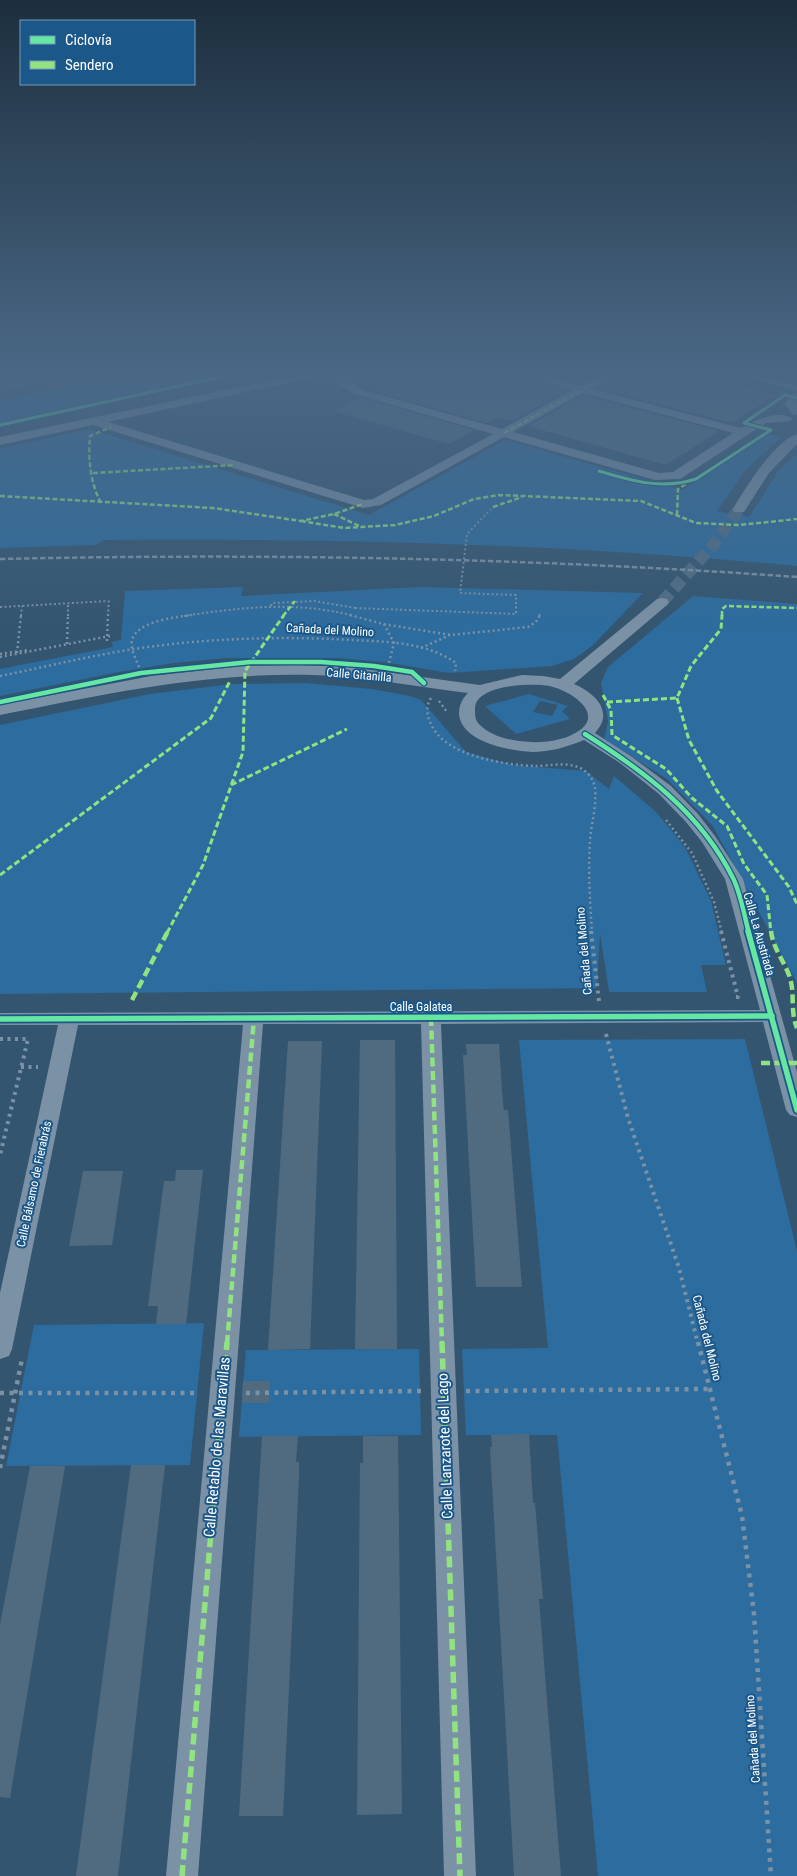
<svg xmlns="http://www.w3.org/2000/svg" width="797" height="1876" viewBox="0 0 797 1876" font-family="'Roboto Condensed',sans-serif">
  <rect width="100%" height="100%" fill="#345570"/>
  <!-- green -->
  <g fill="#2d6c9e" fill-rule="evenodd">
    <path d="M140,371h115l-255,56v-26z"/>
    <path d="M89,429l280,86 136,-75 177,50 87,-56 12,3 -37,35 -27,39 32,6 30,-47 18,-16v112c-230,-22 -462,-28 -693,-26l-8,5 -96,3v-99z"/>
    <path d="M243,587l-2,9 179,-9 223,6 -51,53 -18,13 -22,7 -103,7 -65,-11 -46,-4h-111l-53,5 -55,9 -119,24v-27l113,-22 -1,-5 9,-2 4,-49z"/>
    <path d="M693,596l104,8v379l-84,-157 -46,-47 -63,-40 4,-18 -7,-38 7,-16z"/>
    <path d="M305,683l67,6 38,7 11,4 45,52 47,13 73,6 23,18 5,-13 42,36 29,35 26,54 15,64h-25l6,27h-98l-9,-59 -3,55 -597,6v-269l150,-31 82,-10z"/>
    <path d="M529,694l39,12 -6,5 8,8 -54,15 -31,-28zM540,701l18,4 -6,11 -19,-4z"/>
    <path d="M745,1039l52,212v625h-199l-41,-441h-91l-4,-86 86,-1 -29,-308z"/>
    <path d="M204,1323l-14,142 -184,1 28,-141z"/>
    <path d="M419,1349l2,86 -182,2 7,-87z"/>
  </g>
  <!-- building -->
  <g fill="#506b80">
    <path d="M412,371h57l17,5v-5h18l63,20 -55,30 -15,-4 -10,6 -114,-32z"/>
    <path d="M535,371h67l-22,13z"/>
    <path d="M623,371h60l93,24 -45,28 -134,-35z"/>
    <path d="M20,379l9,7 -29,6v-8z"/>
    <path d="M583,395l136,36 -53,34 -138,-39z"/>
    <path d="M360,397l114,33 -25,14 -116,-33z"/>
    <path d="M360,1040h35l2,309h-42z"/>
    <path d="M288,1041h34l-12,308 -42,1z"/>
    <path d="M466,1044h33l4,59 1,7h4l14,177h-46l-13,-232h4z"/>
    <path d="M176,1170h27l-17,154h-30l2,-18h-10l8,-64 8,-61h11z"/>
    <path d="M83,1171h40l-11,74 -43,1z"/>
    <path d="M243,1381h27l-1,22h-27z"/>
    <path d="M529,1434l4,69h2l8,96h-4l22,277h-47l-24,-429h2l-1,-12z"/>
    <path d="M262,1436h36l-2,26h3v15l-16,339h-44z"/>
    <path d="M363,1436h35l4,378 -45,1 3,-352h3z"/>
    <path d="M131,1465h34l-47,411h-42z"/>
    <path d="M30,1466h35l-55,332 -10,-1v-172z"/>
  </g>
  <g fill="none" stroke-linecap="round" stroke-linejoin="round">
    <!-- street-tunnel -->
    <path stroke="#526e85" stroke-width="12" stroke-dasharray="12 6" stroke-linecap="butt" d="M662,602l52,-58 25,-35"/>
    <!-- path-far3 -->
    <g stroke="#7b91a5" stroke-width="2" stroke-dasharray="2 2.5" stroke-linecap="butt">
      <path d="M271,606l1,-3 42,-2 41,7"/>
      <path d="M0,607l108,-6"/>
      <path d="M21,616l1,-10"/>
      <path d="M68,616v-12"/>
      <path d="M108,616l1,-18"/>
      <path d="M184,616c57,-9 115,-15 170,0"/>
      <path d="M539,616l1,-2"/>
    </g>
    <!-- path-far2 -->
    <g stroke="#7b91a5" stroke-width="2.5" stroke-dasharray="2 3" stroke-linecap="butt">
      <path d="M350,615l33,9 68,11 77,-8 8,-5 4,-7"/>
      <path d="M384,624l10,19 -5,20"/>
      <path d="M107,641l1,-26"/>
      <path d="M67,644l1,-29"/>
      <path d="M421,648l29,-13"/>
      <path d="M17,653l4,-38"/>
      <path d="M0,654l28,-4"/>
      <path d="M0,657l110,-21"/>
      <path d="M139,667c-3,-8 -9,-18 -7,-27 5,-19 44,-23 60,-25"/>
      <path d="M0,676c45,-9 89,-20 134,-27 73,-11 146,-13 220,-9 35,2 72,2 102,23l-1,8"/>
      <path d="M431,698c-6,9 -4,19 1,28 14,30 73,39 103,40 16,0 38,-6 51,6 5,4 8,10 9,16 2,18 -4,36 -5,53 -2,31 0,61 2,92"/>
      <path d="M439,701l8,11"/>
      <path d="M666,820l26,33 22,49 8,31"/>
    </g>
    <!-- path-far1 -->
    <g stroke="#7b91a5" stroke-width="4" stroke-dasharray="3 4.5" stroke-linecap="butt">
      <path d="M591,931l8,70"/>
      <path d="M721,931l17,66h-2"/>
      <path d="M606,1034l22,84 51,150 19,76"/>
      <path d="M0,1039h28l-28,116"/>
      <path d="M21,1067h17"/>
    </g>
    <!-- path -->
    <g stroke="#7b91a5" stroke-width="4.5" stroke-dasharray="4 5.5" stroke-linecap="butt">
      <path d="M698,1342l44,174 12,98 17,262"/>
      <path d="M466,1391l243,-2"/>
      <path d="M0,1393h199"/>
      <path d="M246,1393l176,-2"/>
      <path d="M0,1468l22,-109"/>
    </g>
    <!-- street -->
    <g fill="#7b91a5" fill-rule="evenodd">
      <path d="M18,371h22l-40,11v-6z"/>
      <path d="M358,371h18l-27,9 14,10 139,39 70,-39 -66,-19h20l54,15 27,-15h14l-29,18 149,39c12,-7 39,-20 51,-9l-2,2 -24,2 -8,5 -78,51 -25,1 -151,-43 -123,68 -18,3 -270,-83 -93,20v-8l311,-65 6,3 -2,2 -207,45 256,78 9,-1 120,-65 -138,-40 -27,-16 6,-3zM583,393l150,40 -60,39 -14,1 -146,-41z"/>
      <path d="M725,371h20l52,14v6z"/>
      <path d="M797,393v22l-5,-1 -7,-10 8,-10z"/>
      <path d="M797,434v10l-28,29 -25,39h-10l-1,-3c11,-19 42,-69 64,-75z"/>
      <path d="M662,598l5,1 2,3 -2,3 -93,79c21,9 41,28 21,49l37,24 39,29 27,28 17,22 28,43 54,193v45l-7,-2 -4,-5 -23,-88 -322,2 35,852h-32l-23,-852h-158l-65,852h-32l77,-851h-165l-66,324 -3,7 -9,3v-66l58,-268h-58v-12l760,-3 -35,-131 -23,-37 -16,-20 -27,-28 -39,-31 -36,-23c-17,7 -34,12 -52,12 -22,-1 -71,-10 -73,-38 0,-9 3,-15 9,-21 -52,-6 -103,-17 -155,-18 -107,-3 -209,19 -313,40v-10l151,-29 92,-10 53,-1 53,2 131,18 42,-10 21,1 17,3 97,-80zM522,685c10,0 21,-1 31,2 16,4 51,25 27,43 -23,18 -81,16 -101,-6 -4,-4 -4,-9 -4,-15 0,-19 33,-23 47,-24z"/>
    </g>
    <!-- rail -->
    <path stroke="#7c92a4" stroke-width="2.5" stroke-dasharray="5.5 2.5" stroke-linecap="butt" d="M0,559c266,-6 531,-1 797,18"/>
    <!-- path-bridge -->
    <path stroke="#7b91a5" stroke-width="2" stroke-dasharray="2 2.5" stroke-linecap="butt" d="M355,608l161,6v-19l-56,-2 7,-59 26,-27"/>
    <!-- quiet-far3 -->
    <g stroke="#91e382" stroke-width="2.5" stroke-dasharray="5 2.5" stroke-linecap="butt">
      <path d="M504,433l112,-62"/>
      <path d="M93,473l142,-8"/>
      <path d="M0,496l213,12 88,13 33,-7 29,-10"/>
      <path d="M101,503c-11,-21 -13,-44 -11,-67l21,-9"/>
      <path d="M493,507l29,-10"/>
      <path d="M334,514l25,12"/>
      <path d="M677,515l1,-26 8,-5"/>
      <path d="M301,521l43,7 51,-3 39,-9 40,-17 25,-4 142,6 55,22 42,2 59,-6"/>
      <path d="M283,616l12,-15"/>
      <path d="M722,616v-7l4,-3 71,2"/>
    </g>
    <!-- quiet-far2 -->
    <g stroke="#91e382" stroke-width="3" stroke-dasharray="6 3" stroke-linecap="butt">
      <path d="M603,695l8,15 1,25 54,34 26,29 35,28 17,38 23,31 4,38"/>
      <path d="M677,698l12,42 28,51 72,96 8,17"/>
      <path d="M607,702l70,-4 14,-32 30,-37 1,-14"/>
      <path d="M231,785l116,-56"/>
      <path d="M0,875l211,-157 19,-37"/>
      <path d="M167,933l36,-68 40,-113 2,-81 39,-56"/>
    </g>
    <!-- quiet-far1 -->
    <g stroke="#91e382" stroke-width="4.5" stroke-dasharray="9 4.5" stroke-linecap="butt">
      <path d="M771,931c2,18 14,31 19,47 5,16 0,34 7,50"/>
      <path d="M132,1000l36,-69"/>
      <path d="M431,1017l11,327"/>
      <path d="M761,1063h36"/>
      <path d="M227,1344l27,-326"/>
    </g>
    <!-- quiet -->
    <g stroke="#91e382" stroke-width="5.5" stroke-dasharray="11 5.5" stroke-linecap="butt">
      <path d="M442,1342l18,534"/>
      <path d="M182,1876l45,-534"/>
    </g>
    <!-- cycleway-far2 casing -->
    <g stroke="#1c5789" stroke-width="5">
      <g id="cycleway-far2">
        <path d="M0,425l247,-54"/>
        <path d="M599,471c33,10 63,19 97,8l75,-49 -27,-7 41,-28 12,3"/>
      </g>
    </g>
    <!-- cycleway-far1 casing -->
    <g stroke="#1c5789" stroke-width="7">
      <g id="cycleway-far1">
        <path d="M0,702l141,-29 109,-11h71l53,4 38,6 12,11"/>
        <path d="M585,734c60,38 115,78 148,144 8,16 11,37 16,55"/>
      </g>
    </g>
    <!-- cycleway casing -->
    <g stroke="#1c5789" stroke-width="9">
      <g id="cycleway">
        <path d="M748,931l49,179"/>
        <path d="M0,1019l772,-3"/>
      </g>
    </g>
    <!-- cycleway-far2 -->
    <use href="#cycleway-far2" stroke="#66e7a1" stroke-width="3"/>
    <!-- cycleway-far1 -->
    <use href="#cycleway-far1" stroke="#66e7a1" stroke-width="4.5"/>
    <!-- cycleway -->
    <use href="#cycleway" stroke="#66e7a1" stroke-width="5.5"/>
  </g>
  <!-- sky -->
  <linearGradient id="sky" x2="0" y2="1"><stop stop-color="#1d2f3e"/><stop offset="0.59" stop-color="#4a6886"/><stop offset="1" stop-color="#4a6886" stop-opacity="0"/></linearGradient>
  <rect width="797" height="634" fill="url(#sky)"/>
  <g text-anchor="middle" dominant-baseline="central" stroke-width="4" stroke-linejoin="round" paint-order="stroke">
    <!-- street labels -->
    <g font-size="12" fill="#fff" stroke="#1c5789">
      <text transform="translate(330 630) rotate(3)">Cañada del Molino</text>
      <text transform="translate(359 675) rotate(5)">Calle Gitanilla</text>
      <text transform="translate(759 934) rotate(74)">Calle La Austriada</text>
      <text transform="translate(584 951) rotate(-95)">Cañada del Molino</text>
      <text x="421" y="1007">Calle Galatea</text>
      <text transform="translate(34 1184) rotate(-78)">Calle Bálsamo de Fierabrás</text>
      <text transform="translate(707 1338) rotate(76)">Cañada del Molino</text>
      <text transform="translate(753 1739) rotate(-94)">Cañada del Molino</text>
    </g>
    <!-- near-street labels -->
    <g font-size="15" fill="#fff" stroke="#1c5789">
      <text transform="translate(445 1446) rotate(-92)">Calle Lanzarote del Lago</text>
      <text transform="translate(217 1447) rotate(-85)">Calle Retablo de las Maravillas</text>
    </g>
  </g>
  <!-- legend -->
  <rect x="20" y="20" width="175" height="65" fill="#1c5789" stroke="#779ab8"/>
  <rect x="30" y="36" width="25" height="8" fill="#66e7a1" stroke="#779ab8"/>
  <text x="65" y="45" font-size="15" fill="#ffffff">Ciclovía</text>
  <rect x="30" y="61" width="25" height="8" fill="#91e382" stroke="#779ab8"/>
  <text x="65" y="70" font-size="15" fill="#ffffff">Sendero</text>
</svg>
